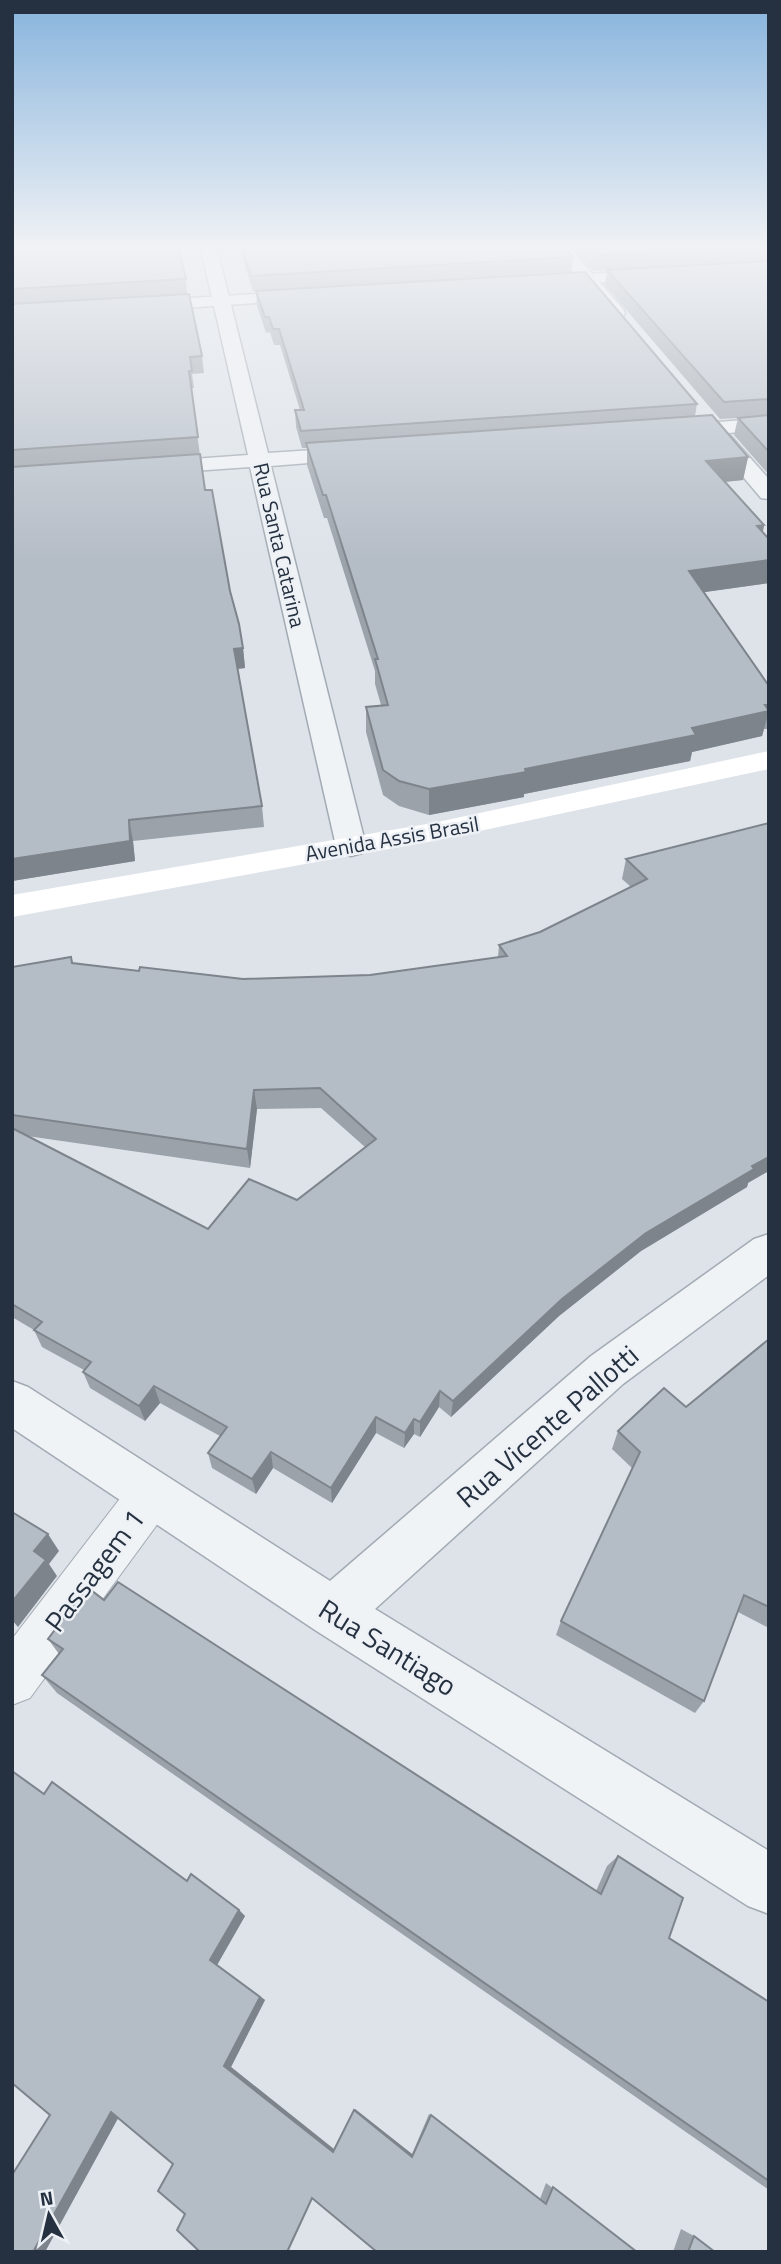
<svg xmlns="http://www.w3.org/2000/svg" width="781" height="2264" viewBox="0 0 781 2264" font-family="'Titillium Web',sans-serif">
  <rect width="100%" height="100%" fill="#dde3e9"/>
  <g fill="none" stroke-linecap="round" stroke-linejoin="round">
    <!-- pedestrian casing -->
    <g stroke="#a2aab3" stroke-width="2">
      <path id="pedestrian" d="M151,1473l16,6 7,16 -7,16 -137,187 -18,7v-66l123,-160z"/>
    </g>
    <!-- minor casing -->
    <g stroke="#a2aab3" stroke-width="3">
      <g id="minor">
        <path d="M200,245h16l52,208 91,-6 7,2 3,4 -3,4 -7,2 -88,7 95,380 -4,7 -11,3 -11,-3 -4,-7 -86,-379 -99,7 -7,-2 -3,-4 3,-4 7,-2 97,-7z"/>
        <path d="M551,245h16l56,64 2,4 -2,4h-12z"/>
        <path d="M769,418v12l-41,3 41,46v20l-8,-1 -53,-63 -44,1 -3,-4 3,-4c12,-3 44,-9 54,-6z"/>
        <path d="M769,1234v41l-146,109 -248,225 394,242v63l-21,-8 -433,-276 -303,-202v-47l16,6 302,194 261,-225 163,-117z"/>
      </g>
    </g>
    <!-- tertiary casing -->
    <g stroke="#a2aab3" stroke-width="3">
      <g id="tertiary">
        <path d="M657,270l8,5 -2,3 -125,9 -8,-5 8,-5z"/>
        <path d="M307,291l6,2 2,3 -2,3 -173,12 -8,-5 8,-5z"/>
      </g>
    </g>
    <!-- pedestrian -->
    <use href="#pedestrian" fill="#f0f3f6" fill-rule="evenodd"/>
    <!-- minor -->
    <use href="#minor" fill="#f0f3f6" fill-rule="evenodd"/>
    <!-- tertiary -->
    <use href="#tertiary" fill="#f0f3f6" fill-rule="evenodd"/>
    <!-- secondary -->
    <path fill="#fff" fill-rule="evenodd" d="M769,751v18l-336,72 -421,76v-22l421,-72z"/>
  </g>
  <!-- wall -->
  <g fill="#9ba2aa" fill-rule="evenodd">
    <path d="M12,245l174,34 1,15 15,62 2,17 -12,1 2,14h-3l9,67 5,35 38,158 2,20 -8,1 25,137 2,21 -131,14 2,20 -123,20z"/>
    <path d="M238,245h324l11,12 -2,15 126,132 -2,12 53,41 -5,23 -18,2 39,43 -1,7 6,7v44l-65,9 65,94v43h-5l-2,7 -70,16 -2,9 -166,33v3l-95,18 -30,-9 -16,-11 -17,-63v-25l15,-2 -6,-21v-13l-48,-153h-3l-17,-53v-17h-5l-6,-21 -1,-17h5l-20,-65h-6l-4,-13 -4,1 -9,-27 -1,-15h-3z"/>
    <path d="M570,245h199v230l-35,-40 4,-17 -18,1 -115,-134 2,-15 -14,1z"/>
    <path d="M769,823l-21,360 -1,4 -106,64 -82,65 -108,101 -12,-10 -19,30 -6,-3 -10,14 -28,-15 -44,70 -59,-35 -17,26 -44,-26 -4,-15 12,-17 -60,-33 -15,18 -55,-33 -7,-16 1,-2 -42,-23 -8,-17 -22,-13v-350l59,-10 2,6 66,8 104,8 127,-4 128,-18 1,-12 41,-13 91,-45 -9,-8 4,-20zM321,1108l44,39 -68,53 -89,29 -181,-93 223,32 7,-59z"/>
    <path d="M769,1339v289l-31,-16 -34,89 -9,12 -139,-78 5,-14 71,-153 -20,-19 6,-18 68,-24z"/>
    <path d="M104,1600l492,291 11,-25 11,-10 51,82 100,64v188l-712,-497 -15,-18 17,-21 -11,-15z"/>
    <path d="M44,1794l143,87 52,29 6,6 -28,49 48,35 -34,67 103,82 20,-39 1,-1 57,45 17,-40 111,85 6,-16 91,69 -325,-53 -127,15 -12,-50 -55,-46 -72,132 2,2h-36l38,-137z"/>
    <path d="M681,2229l13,7 21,16h-42z"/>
  </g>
  <!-- shaded-wall -->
  <g fill="#7e848b">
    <path d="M748,457l-5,23 -41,4 4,-23z"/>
    <path d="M764,525l-5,24 -2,-23z"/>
    <path d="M769,560v23l-85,12 5,-24z"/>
    <path d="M243,648l2,20 -9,1 -2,-20z"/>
    <path d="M769,711l-7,25 -70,16 -2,9 -166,33v3l-95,18v-26l96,-20 167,-41z"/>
    <path d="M129,820l4,21 2,20 -123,20v-22z"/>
    <path d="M254,1090l3,19 -7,59 -3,-19z"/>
    <path d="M769,1157v14l-21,12 -1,4 -106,64 -82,65 -108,101 2,-16 109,-102 84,-66 106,-67z"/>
    <path d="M154,1386l6,17 -15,18 -6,-15z"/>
    <path d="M440,1391l-1,16 -19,30v-15z"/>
    <path d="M376,1417v16l-44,70 -1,-15z"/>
    <path d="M414,1419v15l-10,14 1,-15z"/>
    <path d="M271,1452l2,16 -17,26 -4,-15z"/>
    <path d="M48,1534l11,17 -10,13 8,12 -39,51 -6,-7v-18l22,-51z"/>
    <path d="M239,1910l6,6 -28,49 48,35 -34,67 104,83 -2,2 -109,-86 -14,-106z"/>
    <path d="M355,2109l57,45v3l-58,-47z"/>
    <path d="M122,2111l-76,139 2,2h-15l78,-140z"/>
    <path d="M315,2193l-27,59h-1l25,-54z"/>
  </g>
  <!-- building -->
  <g fill="#b4bcc6" stroke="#7e848b" stroke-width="2">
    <path d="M12,245h166l8,34 -174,10z"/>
    <path d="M241,245h321l11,12 -322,19z"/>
    <path d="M584,245h185v1l-175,10z"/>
    <path d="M769,261v138l-45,3 -117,-132z"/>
    <path d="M585,272l112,132 -396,27 -6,-21h9l-25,-81h-6l-4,-12h-4l-9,-26z"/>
    <path d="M189,294l13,62 -12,1 2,14h-3l9,66 -186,13v-146z"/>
    <path d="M712,415l36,42 -42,4 58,64 -7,1 12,13v21l-80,11 80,115v19h-4l4,6 -77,17 4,7 -171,34 1,3 -97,17 -30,-8 -16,-11 -17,-63 22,-2 -13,-46h3l-52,-164h-3l-17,-52z"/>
    <path d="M769,415v37l-31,-34z"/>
    <path d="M200,454l5,36h7l18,101 9,33 4,24 -9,1 28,157 -133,14 1,21 -118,18v-392z"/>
    <path d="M769,823v334l-17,9 2,3 -108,64 -84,66 -109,102 -13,-10 -20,31 -6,-3 -9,14 -29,-16 -45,71 -60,-36 -19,27 -44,-26 19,-26 -73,-41 -15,20 -56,-34 8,-10 -57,-32 8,-8 -30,-18v-176l196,101 41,-50 48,21 79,-61 -56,-51 -66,2 -7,59 -235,-34v-148l59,-10 1,6 67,8 1,-4 103,12 127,-4 137,-19 -8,-11 41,-13 107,-53 -21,-20z"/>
    <path d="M769,1339v268l-25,-12 -40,106 -143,-80 79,-169 -22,-21 46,-43 22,19z"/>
    <path d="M12,1512l36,22 -14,17 12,9 -34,42z"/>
    <path d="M118,1582l483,312 17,-38 65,42 -14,40 100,64v179l-727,-506 21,-26 -15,-10 39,-52 17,13z"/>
    <path d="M12,1771l32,23 8,-12 135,99 4,-7 48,36 -29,50 50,37 -36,69 109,86 21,-42 58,47 19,-42 115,89 7,-17 84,65h-260l-65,-54 -25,54h-87l-23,-22 8,-16 -27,-23 15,-27 -62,-52 -78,140h-21v-77l38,-60 -38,-32z"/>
    <path d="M694,2236l21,16h-27z"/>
  </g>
  <!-- sky -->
  <linearGradient id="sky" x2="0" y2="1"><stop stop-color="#87b4dd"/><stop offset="0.44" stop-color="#f0f2f5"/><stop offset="1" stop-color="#f0f2f5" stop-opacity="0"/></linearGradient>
  <rect width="781" height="561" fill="url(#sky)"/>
  <g text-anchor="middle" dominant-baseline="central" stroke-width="5" stroke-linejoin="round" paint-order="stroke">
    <!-- far-street labels -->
    <g font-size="21" fill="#253140" stroke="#edf1f6">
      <text transform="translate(280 545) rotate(77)">Rua Santa Catarina</text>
      <text transform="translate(392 838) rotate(-10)">Avenida Assis Brasil</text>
    </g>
    <!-- near-street labels -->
    <g font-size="28" fill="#253140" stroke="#edf1f6">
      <text transform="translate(547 1426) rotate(-41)">Rua Vicente Pallotti</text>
      <text transform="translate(94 1570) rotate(-53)">Passagem 1</text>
      <text transform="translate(388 1647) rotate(32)">Rua Santiago</text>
    </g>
  </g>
  <!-- border -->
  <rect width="781" height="2264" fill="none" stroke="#253140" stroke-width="28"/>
  <!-- north arrow -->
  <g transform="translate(49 2215) rotate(352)" stroke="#edf1f6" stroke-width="5" paint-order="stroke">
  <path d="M0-5L12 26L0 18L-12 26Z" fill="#253140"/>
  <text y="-10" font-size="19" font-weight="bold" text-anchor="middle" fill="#253140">N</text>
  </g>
</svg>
